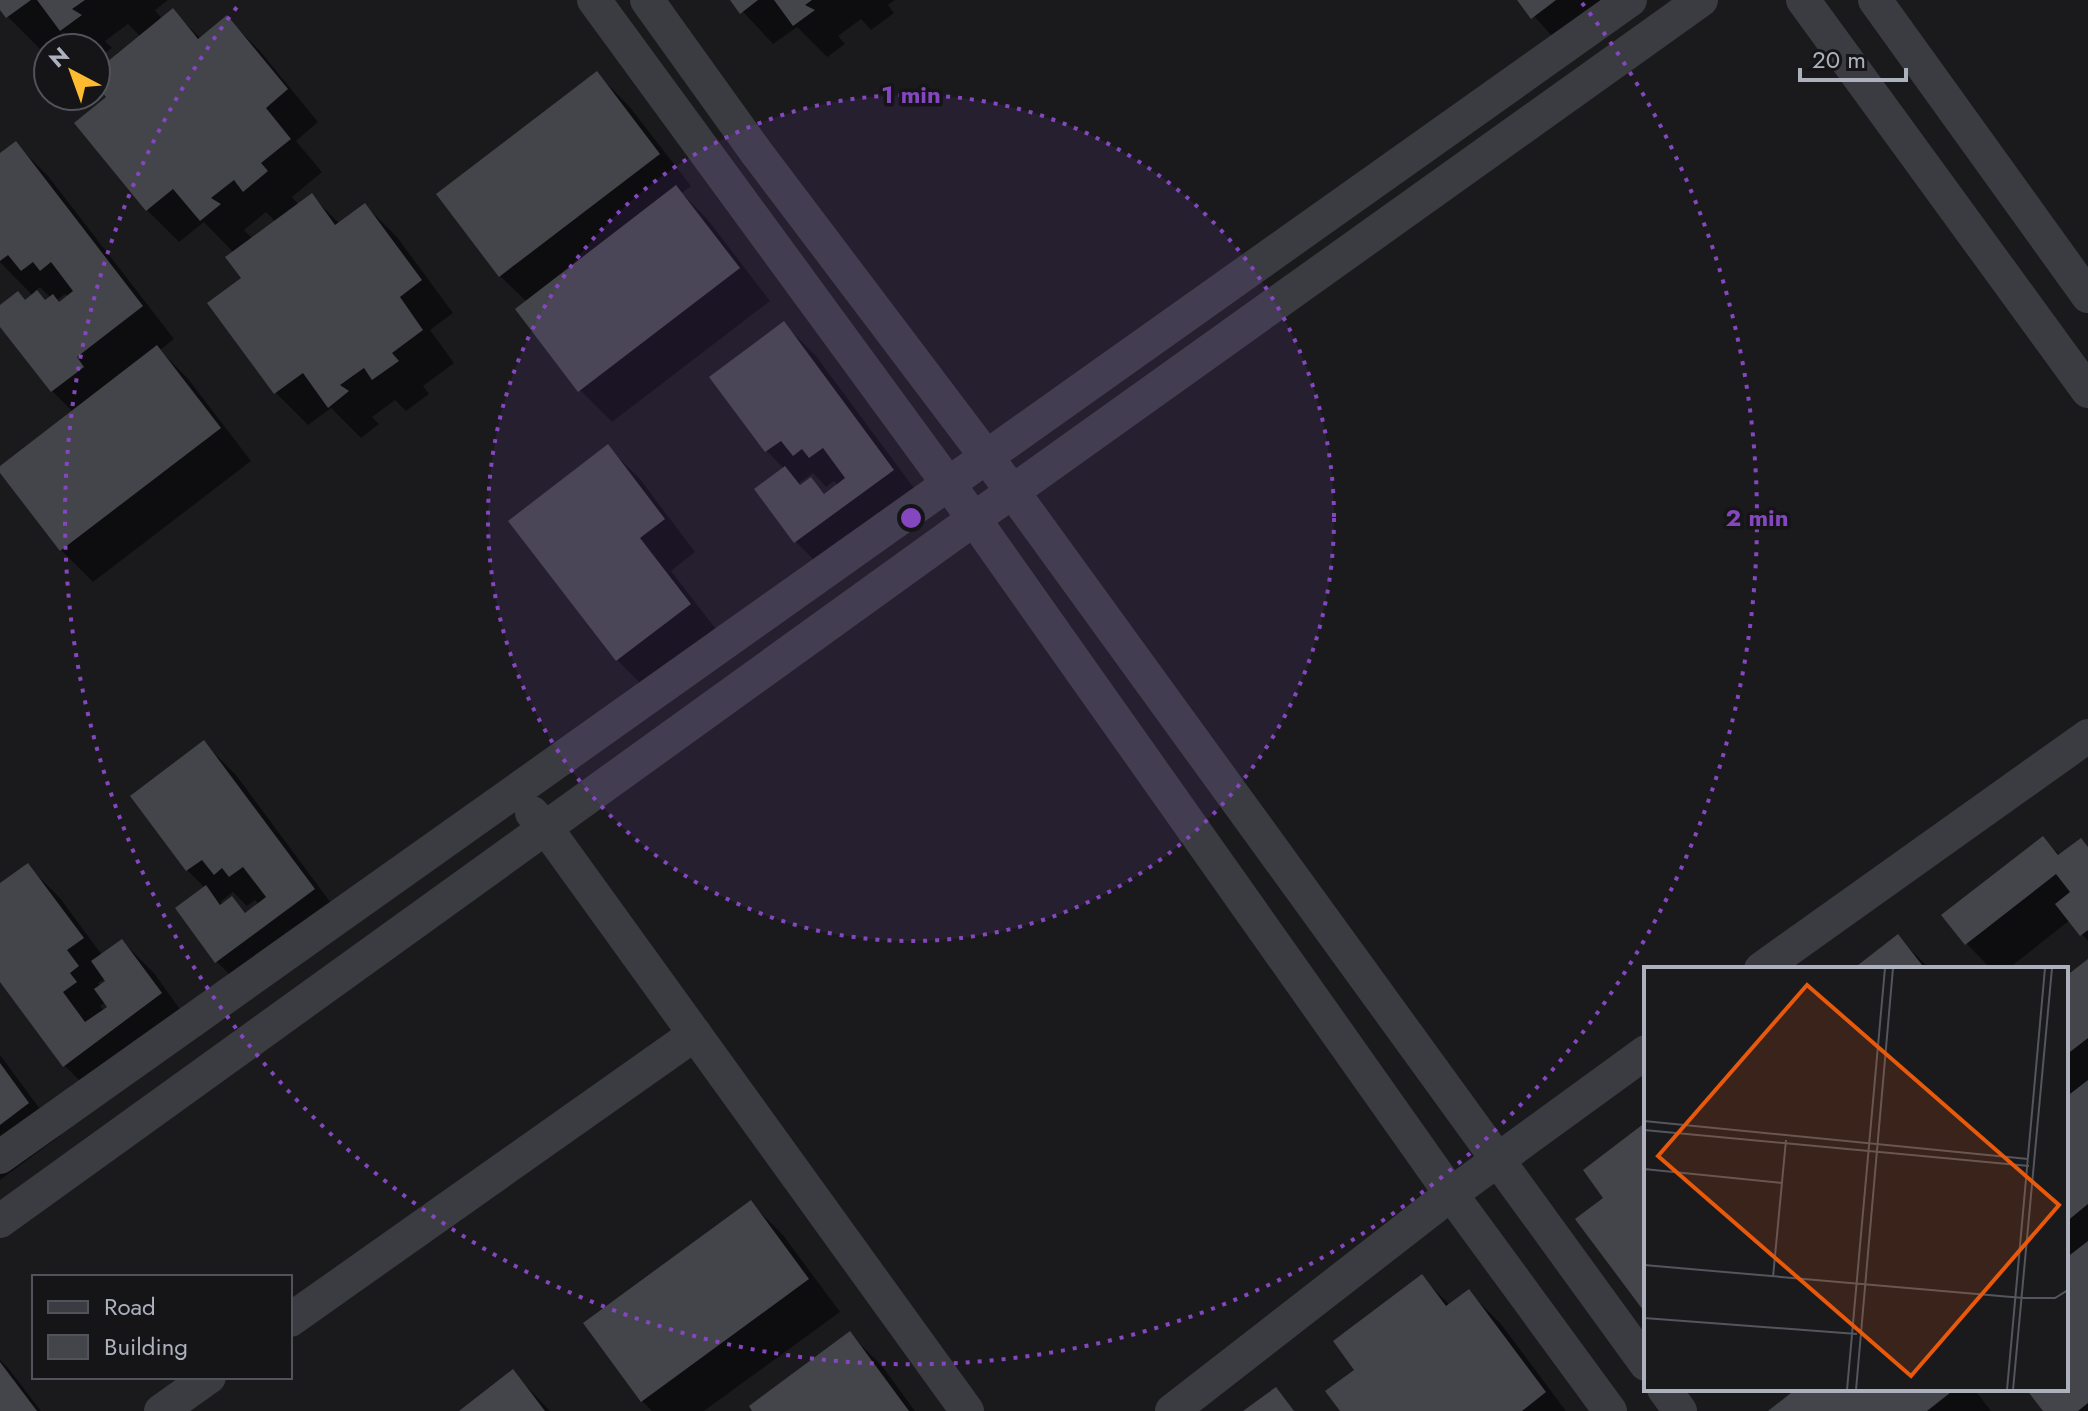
<svg xmlns="http://www.w3.org/2000/svg" width="2088" height="1411" viewBox="0 0 2088 1411" font-family="Jost,sans-serif">
  <rect width="100%" height="100%" fill="#1a1a1d"/>
  <!-- shadow -->
  <g fill="#0007" fill-rule="evenodd">
    <path d="M0,0h168l-13,10 7,9 11,-8 28,28 26,-21 32,32 59,72 -22,19 26,31 -30,25 7,8 13,-9 28,28 25,-19 32,32 56,76 -23,17 24,33 -31,23 6,8 -23,17 -11,-11 -23,17 7,7 -18,14 -30,-30 -23,17 -32,-32 -66,-90 33,-24 -9,-26 -30,-31 -25,20 -32,-32 -38,-112 -13,-16v-8l45,-37 -13,-13 -23,17 7,7 -16,12v-12h-16l-17,-16 -23,17 -32,-32 -8,-11zM266,212l10,10 -23,17 -9,-9z"/>
    <path d="M732,0h163l-7,5 6,8 -23,17 -10,-11 -23,17 7,8 -18,13 -30,-30 -24,17z"/>
    <path d="M1519,0h111l-65,50z"/>
    <path d="M597,74l32,32 62,80 -9,7 26,27 62,81 -158,121 -32,-32 -53,-88 -27,-26z"/>
    <path d="M16,144l32,32 126,163 -14,11 29,30 62,81 -158,121 -32,-32 -61,-80 73,-58 -21,-21 -52,-67v-17l26,-6 7,-5 -33,-34v-106zM40,287l11,11 -5,4 -11,-11zM65,294l4,3 -9,7 -3,-4z"/>
    <path d="M784,324l32,32 109,147 -97,71 -32,-32 -39,-53 27,-20 -17,-18 -55,-74zM813,473l13,14 8,-6 5,5 -13,9 -15,-15 -9,6 -3,-3z"/>
    <path d="M608,447l32,32 55,73 -24,19 51,66 -73,55 -32,-32 -106,-138z"/>
    <path d="M204,743l32,32 109,147 -96,72 -32,-32 -12,-74 -18,-18 -54,-74zM233,892l14,14 8,-6 5,5 -13,9 -16,-15 -8,6 -3,-3z"/>
    <path d="M2043,838l18,18 27,-8v93l-18,-21 -62,49h-17l-24,-25 -23,-29z"/>
    <path d="M28,866l32,32 42,57 20,-14 32,32 38,53 -96,71 -32,-32 -64,-87v-92zM104,979l4,3 -7,5 -3,-4zM106,1002l4,5 -6,4 -4,-5z"/>
    <path d="M1898,937l32,32h-74z"/>
    <path d="M2088,961v450h-43l-17,-22h38v-289l6,-5 -6,-7v-110z"/>
    <path d="M0,1055l60,81 -60,44z"/>
    <path d="M751,1203l32,32 57,77 -136,99h-52l-10,-10z"/>
    <path d="M1422,1277l28,28 19,-13 32,32 65,87h-223l14,-41z"/>
    <path d="M850,1334l32,32 33,45h-160z"/>
    <path d="M0,1360l8,8 33,43h-41z"/>
    <path d="M513,1372l37,39h-88z"/>
    <path d="M1799,1389h175l17,22h-220z"/>
  </g>
  <!-- building -->
  <g fill="#44454a">
    <path d="M0,0h31l-25,18 -6,-8z"/>
    <path d="M37,0h48l-13,9 10,6 -22,16z"/>
    <path d="M730,0h28l-18,14z"/>
    <path d="M774,0h38l-7,5 10,5 -22,16z"/>
    <path d="M1517,0h39l-25,19z"/>
    <path d="M173,8l25,31 29,-24 61,74 -22,19 25,31 -30,24 7,8 -25,21 -9,-12 -23,18 10,6 -21,17 -27,-32 -27,22 -72,-88 32,-26 -10,-12v-14z"/>
    <path d="M597,71l63,83 -161,123 -63,-83z"/>
    <path d="M16,141l127,165 -66,51 7,10 -33,25 -51,-65v-22l18,-14 7,9 12,-10 8,10 8,-6 6,8 14,-11 -22,-29 -11,9 -7,-9 -12,9 -13,-16 -8,6v-108z"/>
    <path d="M676,185l64,83 -162,124 -63,-83z"/>
    <path d="M312,193l23,32 30,-22 57,77 -22,17 23,33 -31,23 7,8 -27,19 -8,-12 -24,17 9,6 -21,17 -25,-35 -29,21 -67,-91 34,-25 -16,-21z"/>
    <path d="M784,321l110,149 -100,73 -40,-54 31,-23 15,19 11,-8 13,17 21,-16 -22,-30 -14,10 -7,-9 -9,7 -12,-15 -16,11 -56,-75z"/>
    <path d="M157,345l64,83 -161,123 -60,-78v-7z"/>
    <path d="M608,444l57,75 -25,19 51,66 -75,57 -108,-140z"/>
    <path d="M204,740l111,149 -100,74 -40,-55 31,-23 14,20 12,-9 13,17 21,-16 -23,-30 -14,10 -7,-9 -8,7 -12,-15 -16,11 -56,-75z"/>
    <path d="M2043,836l15,19 23,-17 7,9v83l-8,6 -25,-32 15,-12 -14,-18 -91,71 -24,-30z"/>
    <path d="M28,863l56,75 -17,12 12,16 -9,7 7,9 -14,10 22,30 22,-15 -13,-18 11,-8 -14,-20 31,-22 40,54 -99,74 -63,-85v-99z"/>
    <path d="M1898,934l27,35h-72z"/>
    <path d="M2088,959v79l-22,17v-79z"/>
    <path d="M0,1063l29,40 -29,22z"/>
    <path d="M2088,1080v124l-22,18v-125z"/>
    <path d="M1646,1122v192l-71,-95 28,-21 -20,-28z"/>
    <path d="M751,1200l58,79 -168,123 -58,-79z"/>
    <path d="M2088,1241v162l-10,8h-35l-17,-22h40v-131z"/>
    <path d="M1422,1274l24,32 23,-17 77,103 -24,19h-182l-15,-20 29,-21 -21,-29z"/>
    <path d="M850,1331l59,80h-157l-3,-5z"/>
    <path d="M0,1362l37,49h-37z"/>
    <path d="M513,1369l32,42h-86z"/>
    <path d="M1276,1387l18,24h-51z"/>
    <path d="M1796,1389h159l-28,22h-159z"/>
  </g>
  <g fill="none" stroke-linecap="round" stroke-linejoin="round">
    <!-- minor -->
    <g stroke="#3b3c42" stroke-width="34">
      <path d="M594,0l380,519 477,675 159,217"/>
      <path d="M647,0l109,152 257,340 633,872"/>
      <path d="M1803,0l285,391"/>
      <path d="M1875,0l213,296"/>
      <path d="M532,813l14,15 421,583"/>
      <path d="M1761,969l327,-233"/>
      <path d="M0,1157l1630,-1157"/>
      <path d="M0,1221l974,-702 727,-519"/>
      <path d="M290,1320l405,-286"/>
      <path d="M1664,1389l16,22"/>
      <path d="M161,1411l48,-34"/>
      <path d="M1172,1411l279,-217 195,-142"/>
    </g>
  </g>
  <!-- distance rings -->
  <circle cx="911" cy="518" r="423" fill="#8547bf" fill-opacity=".12"/>
  <g fill="none" stroke="#8547bf" stroke-width="4" stroke-dasharray="4 8">
    <circle cx="911" cy="518" r="423"/>
    <path d="M1582 3A846 846 0 1 1 240 3"/>
  </g>
  <!-- overview -->
  <g transform="translate(1644 967)">
    <rect width="424" height="424" fill="#1a1a1d"/>
    <path fill="none" stroke="#54565d" stroke-width="2" d="M0,154l384,38M0,163l385,36M0,202l138,14M0,298l379,33h32l13,-8M129,310l13,-137M0,351l213,16M203,423l38,-422M212,423l37,-422M363,423l38,-422M369,423l39,-422"/>
    <path fill="#e8590c" fill-opacity="0.15" stroke="#e8590c" stroke-width="4" d="M163,18l252,220 -148,171 -253,-220z"/>
    <rect width="424" height="424" fill="none" stroke="#acb1bd" stroke-width="4"/>
  </g>
  <circle cx="911" cy="518" r="12" fill="#8547bf" stroke="#151518" stroke-width="4"/>
  <g font-size="24" text-anchor="middle" font-weight="bold" fill="#8547bf" stroke="#151518" stroke-width="7" stroke-linejoin="round" paint-order="stroke">
    <text x="911" y="103">1 min</text>
    <text x="1757" y="526">2 min</text>
  </g>
  <!-- legend -->
  <rect x="32" y="1275" width="260" height="104" fill="#151518" stroke="#51535a" stroke-width="2"/>
  <rect x="48" y="1301" width="40" height="12" fill="#3b3c42" stroke="#51535a" stroke-width="2"/>
  <text x="104" y="1315" font-size="24" fill="#acb1bd">Road</text>
  <rect x="48" y="1335" width="40" height="24" fill="#44454a" stroke="#51535a" stroke-width="2"/>
  <text x="104" y="1355" font-size="24" fill="#acb1bd">Building</text>
  <!-- north arrow -->
  <g transform="translate(72 72) rotate(319)"><circle r="38" fill="#151518" stroke="#51535a" stroke-width="2"/>
  <path d="M0-6L14 30L0 20L-14 30Z" fill="#ffbb30"/>
  <text y="-12" font-size="22" font-weight="bold" text-anchor="middle" fill="#acb1bd">N</text>
  </g>
  <!-- scale -->
  <path d="M1800 68v12h106v-12" fill="none" stroke="#acb1bd" stroke-width="4"/>
  <text x="1812" y="68" font-size="24" fill="#acb1bd" stroke="#151518" stroke-width="6" paint-order="stroke">20 m</text>
</svg>
